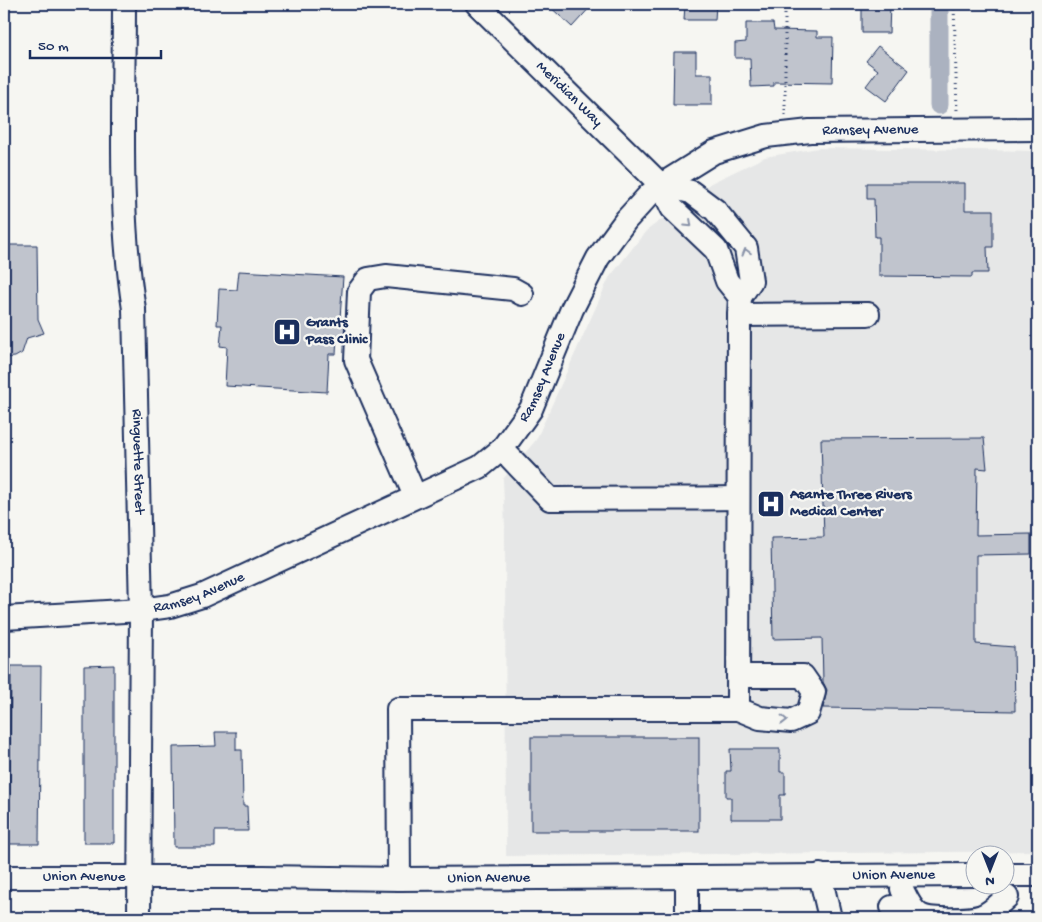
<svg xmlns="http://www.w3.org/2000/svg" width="1042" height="922" viewBox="0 0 1042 922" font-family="'Gochi Hand',sans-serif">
  <rect width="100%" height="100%" fill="#f6f6f2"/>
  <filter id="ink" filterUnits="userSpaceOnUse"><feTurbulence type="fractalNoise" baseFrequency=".02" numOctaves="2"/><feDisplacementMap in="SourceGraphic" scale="10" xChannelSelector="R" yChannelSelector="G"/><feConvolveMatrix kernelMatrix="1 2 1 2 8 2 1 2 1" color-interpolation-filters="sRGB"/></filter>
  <g filter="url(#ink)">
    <!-- built -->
    <path fill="#e6e7e7" d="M818,148l220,3v700l-532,5 -1,-328 -2,-49 33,-39 73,-162 37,-47 65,-48 54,-26z"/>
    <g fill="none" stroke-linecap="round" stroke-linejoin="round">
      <!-- canal -->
      <path stroke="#abb2c0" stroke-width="19" d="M939,4v101"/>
    </g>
    <!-- building -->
    <g fill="#c0c4cd" stroke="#1b2f5e">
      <path d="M547,4h46l-21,23z"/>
      <path d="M685,4h31l-1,16h-31z"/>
      <path d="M862,4h28l-1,29h-27z"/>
      <path d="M746,23h27l1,7 43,1v6h16l-1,46 -58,-1v4l-23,1 -1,-29h-15v-15l11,-1z"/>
      <path d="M878,46l31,24 -23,31 -20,-15 12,-16 -12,-9z"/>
      <path d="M674,52h22v22h16v31h-39z"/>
      <path d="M867,183h98v27h28v37h-6l1,26h-16v4l-93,-1v-39h-4l-1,-38h-7z"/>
      <path d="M4,245h33l1,74 6,14 -17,5 -5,15 -7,4 -11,1z"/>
      <path d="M239,271l104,6 -3,41 5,1 -1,18h-7l-1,17h-7l-2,38 -102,-6 2,-39 -7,-1 2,-21h-5l2,-36 18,1z"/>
      <path d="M984,438l3,31 -10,-1 -1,67 55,-1v20l-55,1v89l38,3 1,64 -192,-3 4,-18 -4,-8 -1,-44 -49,1 -2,-101 53,-1 -3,-98z"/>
      <path d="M114,665v178h-30v-177z"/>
      <path d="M11,666h30l-2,178h-30z"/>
      <path d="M215,732h21v18h6l1,56h4l1,25h-33v16h-41l-1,-100 43,-1z"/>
      <rect x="531" y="737" width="168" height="94"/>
      <path d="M730,749h50v23h5v23h-5v24h-49v-22h-5v-26h5z"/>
    </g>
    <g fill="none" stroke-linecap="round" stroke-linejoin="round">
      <!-- minor casing -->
      <g stroke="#1b2f5e" stroke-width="26">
        <g id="minor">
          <path id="s1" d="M124,4c0,101 -6,205 10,305l7,301 -2,308"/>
          <path id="s2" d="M477,4l184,181 11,23 44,42 11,31 13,16"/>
          <path d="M739,315l129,-1"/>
          <path d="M502,449l48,50c62,-1 125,0 188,-1"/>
          <path d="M415,496l-59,-136 3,-69 9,-12 18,-3 127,13 9,5"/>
          <path id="s3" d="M4,618l137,-8 29,-4 32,-10 278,-129 22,-18 29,-40 41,-100 26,-51 28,-38 23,-25 12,-10 53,-33 52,-16 44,-5 228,-2"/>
          <path d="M738,676h65l11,16 -6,21 -17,8 -31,-3 -22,-9"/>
          <path d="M820,875l10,43"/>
          <path d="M1004,875h34"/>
          <path id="s4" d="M4,877h259l136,2 575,-4"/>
          <path d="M687,877v41"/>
          <path d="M399,879l-1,-170h340l1,-394 1,-18 11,-16 -5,-33 -31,-38 -24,-18 -30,-7"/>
          <path d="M902,889c4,8 9,21 18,26 10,6 51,5 62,1 10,-4 17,-12 25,-19"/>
          <path d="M892,907l5,11"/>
        </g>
      </g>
      <!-- path -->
      <g stroke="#1b2f5e" stroke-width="3" stroke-dasharray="1 4" stroke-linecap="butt">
        <path d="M954,4l3,108"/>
        <path d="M785,115v-111"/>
      </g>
      <!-- minor -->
      <use href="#minor" stroke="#f6f6f2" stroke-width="22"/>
    </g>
    <!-- one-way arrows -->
    <defs><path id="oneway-chevron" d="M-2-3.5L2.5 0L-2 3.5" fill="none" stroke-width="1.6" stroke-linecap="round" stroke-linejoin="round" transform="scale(1.25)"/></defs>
    <g stroke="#8892a8">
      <use href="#oneway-chevron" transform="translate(689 224) rotate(43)"/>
      <use href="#oneway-chevron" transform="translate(746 252) rotate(-106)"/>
      <use href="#oneway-chevron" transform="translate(784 720) rotate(1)"/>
    </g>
  </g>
  <!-- icons -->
  <defs>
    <g id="hospital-square" transform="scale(1.4375)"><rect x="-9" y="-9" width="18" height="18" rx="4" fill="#1b2f5e" stroke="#f6f6f2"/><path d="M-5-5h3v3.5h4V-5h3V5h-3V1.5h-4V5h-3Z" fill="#fff"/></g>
  </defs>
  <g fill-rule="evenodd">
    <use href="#hospital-square" x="287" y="332"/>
    <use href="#hospital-square" x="771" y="504"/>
  </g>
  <g text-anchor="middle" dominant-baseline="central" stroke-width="4.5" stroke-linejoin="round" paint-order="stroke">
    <!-- street labels -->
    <g font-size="15" fill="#1b2f5e" stroke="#f6f6f2">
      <text stroke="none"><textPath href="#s2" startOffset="129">Meridian Way</textPath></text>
      <text stroke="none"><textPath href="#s3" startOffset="1068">Ramsey Avenue</textPath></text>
      <text stroke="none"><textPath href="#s3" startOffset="618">Ramsey Avenue</textPath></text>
      <text stroke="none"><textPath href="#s1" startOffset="458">Ringuette Street</textPath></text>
      <text stroke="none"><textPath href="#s3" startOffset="198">Ramsey Avenue</textPath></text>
      <text stroke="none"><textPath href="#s4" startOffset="890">Union Avenue</textPath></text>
      <text stroke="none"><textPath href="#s4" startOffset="80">Union Avenue</textPath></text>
      <text stroke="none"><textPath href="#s4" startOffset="485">Union Avenue</textPath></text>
    </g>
    <!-- poi labels -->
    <g font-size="15" font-weight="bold" fill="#1b2f5e" stroke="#f6f6f2" text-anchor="start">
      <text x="306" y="323">Grants<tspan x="306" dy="17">Pass Clinic</tspan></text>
      <text x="790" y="495">Asante Three Rivers<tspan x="790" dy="17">Medical Center</tspan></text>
    </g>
  </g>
  <!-- margin -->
  <rect width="1042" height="922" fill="none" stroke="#f6f6f2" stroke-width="20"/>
  <rect x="10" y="10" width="1022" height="902" fill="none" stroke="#1b2f5e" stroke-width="2" filter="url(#ink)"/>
  <!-- north arrow -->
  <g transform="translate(990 870) rotate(180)"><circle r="24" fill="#f6f6f2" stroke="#9ea6b7"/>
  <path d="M0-4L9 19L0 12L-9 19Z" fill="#1b2f5e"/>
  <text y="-8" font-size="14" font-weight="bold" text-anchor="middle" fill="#1b2f5e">N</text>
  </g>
  <!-- scale -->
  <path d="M30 50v8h131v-8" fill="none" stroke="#1b2f5e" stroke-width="2.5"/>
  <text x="38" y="50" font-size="15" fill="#1b2f5e" stroke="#f6f6f2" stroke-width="4" paint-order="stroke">50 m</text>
</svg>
